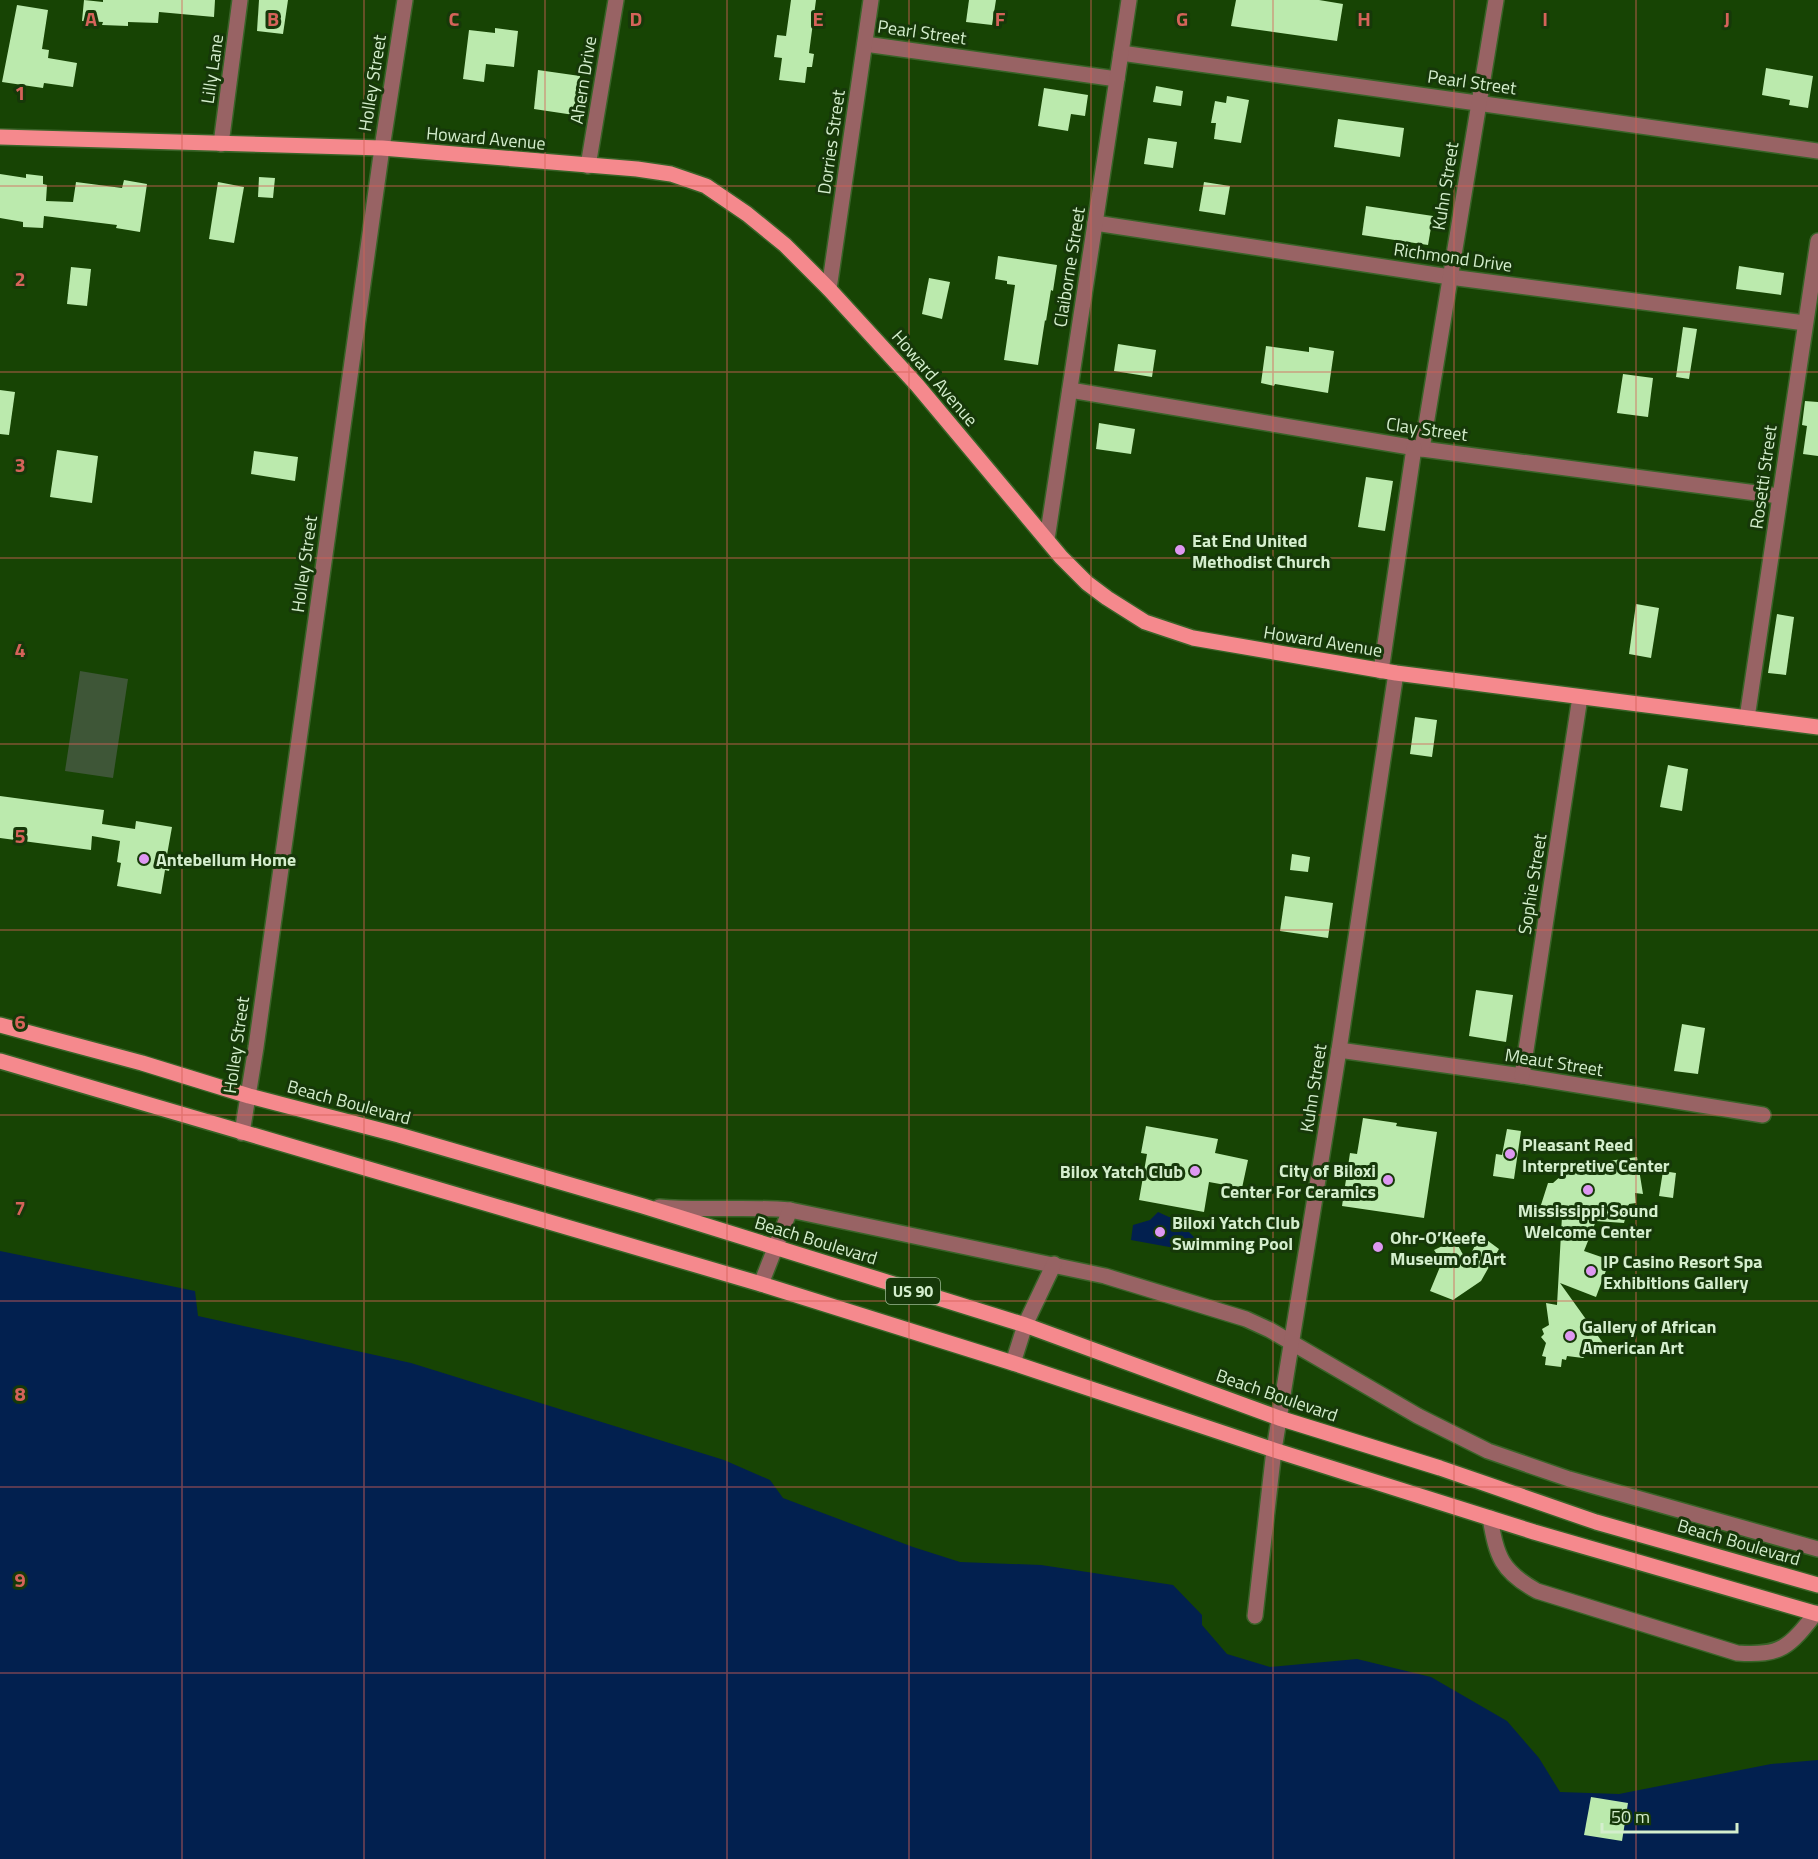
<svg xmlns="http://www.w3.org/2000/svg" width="1818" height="1859" viewBox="0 0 1818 1859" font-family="'Titillium Web',sans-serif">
  <rect width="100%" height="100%" fill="#174404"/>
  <!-- green -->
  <path fill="#3e5637" d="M80,671l48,8 -15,99 -48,-7z"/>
  <!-- water -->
  <g fill="#02204f">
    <path d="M1158,1212l11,5h12l3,10 10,10 -3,14 -60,-11 2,-15 17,-5z"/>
    <path d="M0,1251l195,40 3,25 213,47 313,97 46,20 13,18 130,49 47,15 81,3 132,20 29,30v10l25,29 43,13 87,-8 74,18 76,44 32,37 21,34 59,2 152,-30 47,-4v99h-1818z"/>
  </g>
  <!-- building -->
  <g fill="#bbeaad">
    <path d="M84,0l19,2v-2h112l-1,17 -55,-5 -1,11 -30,-1v4l-26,-1 1,-3 -21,-1z"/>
    <path d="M259,0h29l-5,34 -26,-3z"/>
    <path d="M791,0h25l-7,53 5,1 -2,13h-5l-2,16 -26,-3 3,-22 -8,-1 3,-22 9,1z"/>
    <path d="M969,0h27l-4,25 -26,-3z"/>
    <path d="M1236,0h83l24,4 -6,37 -106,-15z"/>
    <path d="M17,5l31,5 -6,39 7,1 -1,8 29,5 -4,24 -29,-4 -1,5 -41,-6z"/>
    <path d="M495,28l23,3 -4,36 -28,-3 -2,18 -21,-3 6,-49 26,3z"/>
    <path d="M1766,68l47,8 -5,32 -19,-3 1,-5 -28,-5z"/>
    <path d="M538,70l42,6 -6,39 -40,-6z"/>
    <path d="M1156,86l27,5 -2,15 -28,-4z"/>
    <path d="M1044,88l44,7 -3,21 -14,-2 -3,17 -30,-5z"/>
    <path d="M1227,96l22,4 -8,43 -27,-4 2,-16h-5l4,-22 11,2z"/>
    <path d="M1338,119l66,9 -4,29 -66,-10z"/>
    <path d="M1148,138l29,4 -4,26 -29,-4z"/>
    <path d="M0,174l26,4v-4l17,2v8l4,1 -1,16 27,1 3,-20 46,6 2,-8 23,4 -7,48 -24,-4 1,-3 -73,-9 -1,12 -20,-1v-5l-23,-4z"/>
    <path d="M259,177l16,1 -2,20 -15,-1z"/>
    <path d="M218,182l26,5 -10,56 -25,-4z"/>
    <path d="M1204,182l26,4 -5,29 -26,-4z"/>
    <path d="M1366,206l67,10 -5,29 -66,-10z"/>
    <path d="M998,256l59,9 -4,26 -2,-1 -5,31 -1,-1 -7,45 -34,-5 11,-75 -8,-1v-3l-12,-2z"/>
    <path d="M1739,266l45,7 -3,22 -45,-6z"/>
    <path d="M71,267l20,2 -4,37 -20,-2z"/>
    <path d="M929,278l21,4 -8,37 -20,-5z"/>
    <path d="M1683,327l14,2 -8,50 -13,-2z"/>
    <path d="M1118,344l38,6 -4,27 -38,-6z"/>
    <path d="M1266,346l43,6v-5l25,4 -6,42 -53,-9 -1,2 -13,-3z"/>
    <path d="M1623,374l30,4 -5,39 -31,-4z"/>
    <path d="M0,390l15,2 -6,43 -9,-1z"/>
    <path d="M1805,401l13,1v54l-15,-2 4,-28 -5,-1z"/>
    <path d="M1099,423l36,6 -4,25 -35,-5z"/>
    <path d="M57,450l41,6 -6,47 -42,-6z"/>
    <path d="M254,451l44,6 -3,24 -44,-7z"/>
    <path d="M1366,477l27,4 -8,50 -27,-4z"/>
    <path d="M1636,604l23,4 -8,50 -22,-4z"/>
    <path d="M1777,614l17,3 -8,58 -18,-2z"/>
    <path d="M1415,717l22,3 -5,37 -22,-3z"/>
    <path d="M1668,765l20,4 -6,42 -22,-4z"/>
    <path d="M0,796l104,14 -2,14 33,5 1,-8 36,6 -5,28h5l-3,16 -4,-1 -4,24 -44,-8 4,-23 -4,-1 3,-21 -28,-5 -1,14 -91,-12z"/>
    <path d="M1292,854l18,3 -2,15 -18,-2z"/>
    <path d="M1285,896l48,7 -5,35 -48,-7z"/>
    <path d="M1476,990l37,5 -7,47 -37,-6z"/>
    <path d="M1682,1024l23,4 -7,46 -24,-3z"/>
    <path d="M1363,1118l34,5 -1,3 41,6 -13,86 -82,-12 8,-53 7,1z"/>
    <path d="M1146,1126l72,13 -3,14 33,7 -6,28 -33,-6 -5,30 -65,-12 8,-46 -6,-1z"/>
    <path d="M1507,1129l14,2 -7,48 -21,-3 3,-22 6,1z"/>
    <path d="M1637,1157l6,37 -8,-1 1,10 -7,1 -5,19 -28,-2 -12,30 26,9 -14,37 -36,-14 43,60 -20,15 -16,-2 -1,4 -4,-1 -1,8 -16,-2 1,-8 -4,-1 4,-13 -5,-6 3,-3 -2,-5 7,-4 -3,-22 11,2 5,-89 -22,-8 8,-25h5l19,-17z"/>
    <path d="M1663,1171l13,2 -3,25 -14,-2z"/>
    <path d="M1480,1235l19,14 -18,32 -28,19 -23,-9 12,-29 -8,-12 21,-10 12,22z"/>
    <path d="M1591,1797l37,6 -6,38 -38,-6z"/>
  </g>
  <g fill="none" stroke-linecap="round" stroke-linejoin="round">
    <!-- minor casing -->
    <g stroke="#396328" stroke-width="18">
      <g id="minor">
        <path d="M865,44l252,35"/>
        <path d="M1121,53l697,98"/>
        <path d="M221,144l19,-144"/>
        <path d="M588,166l28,-166"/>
        <path d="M1095,223l355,54 355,46"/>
        <path d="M829,289l42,-289"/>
        <path d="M1070,390l352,59 357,47"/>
        <path d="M1422,449l74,-449"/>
        <path d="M1047,539l82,-539"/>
        <path d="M1381,671l33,-223"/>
        <path d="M1747,718l71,-477"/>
        <path d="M1339,1050l183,26 241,39"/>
        <path d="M1522,1076l58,-379"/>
        <path d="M242,1133l14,-86 126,-899 23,-148"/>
        <path d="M659,1207c44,4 87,-1 131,3l315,66 141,43 24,11 148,86 70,35 81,28 249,70"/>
        <path d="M761,1284l29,-74"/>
        <path d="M1013,1363l12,-38 29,-61"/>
        <path d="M1490,1518c7,39 11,53 47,73l200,62c45,3 52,-6 79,-40"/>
        <path d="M1255,1616l19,-166 65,-400 57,-377"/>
      </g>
    </g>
    <!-- major casing -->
    <g stroke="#396328" stroke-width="18">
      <g id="major">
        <path d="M0,137l382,11 255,21 34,5 35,12 41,28 38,31 44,44 88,96 144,172 26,26 20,15 38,24 48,16 203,35 422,54"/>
        <path d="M0,1025l142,38 107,33 150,39 244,71 382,119 254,93 161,50 156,54 222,63"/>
        <path d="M0,1061l761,223 252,79 261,87 260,82 284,82"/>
      </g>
    </g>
    <!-- minor -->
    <use href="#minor" stroke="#986364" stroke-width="15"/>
    <!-- major -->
    <use href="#major" stroke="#f5898d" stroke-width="15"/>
  </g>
  <!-- grid -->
  <path fill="none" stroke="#d5635a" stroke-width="1.5" stroke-opacity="0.55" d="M182,0v1859M364,0v1859M545,0v1859M727,0v1859M909,0v1859M1091,0v1859M1273,0v1859M1454,0v1859M1636,0v1859M0,186h1818M0,372h1818M0,558h1818M0,744h1818M0,930h1818M0,1115h1818M0,1301h1818M0,1487h1818M0,1673h1818"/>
  <!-- markers -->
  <g fill="#de98f2" stroke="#163809" stroke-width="2">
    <circle cx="1180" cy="550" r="6"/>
    <circle cx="144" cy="859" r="6"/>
    <circle cx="1510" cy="1154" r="6"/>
    <circle cx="1195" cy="1171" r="6"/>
    <circle cx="1388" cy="1180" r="6"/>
    <circle cx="1588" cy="1190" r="6"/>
    <circle cx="1160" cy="1232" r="6"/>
    <circle cx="1378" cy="1247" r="6"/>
    <circle cx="1591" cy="1271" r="6"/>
    <circle cx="1570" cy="1336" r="6"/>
  </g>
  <g text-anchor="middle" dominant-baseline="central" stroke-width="6" stroke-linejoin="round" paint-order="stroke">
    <!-- shield labels -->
    <rect fill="#163809" stroke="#9bb792" stroke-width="1.5" x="886" y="1278" width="54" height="26" rx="4.5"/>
    <g font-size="16" font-weight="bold" fill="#d4eecd">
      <text x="913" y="1291">US 90</text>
    </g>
    <!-- street labels -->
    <g font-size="18" fill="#d4eecd" stroke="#163809">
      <text transform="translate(922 32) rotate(8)">Pearl Street</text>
      <text transform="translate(212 69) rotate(-82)">Lilly Lane</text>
      <text transform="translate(583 80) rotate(-81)">Ahern Drive</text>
      <text transform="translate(1472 82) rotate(8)">Pearl Street</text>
      <text transform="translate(372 83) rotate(-81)">Holley Street</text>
      <text transform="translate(486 138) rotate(5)">Howard Avenue</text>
      <text transform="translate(831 142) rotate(-82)">Dorries Street</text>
      <text transform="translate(1445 186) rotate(-81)">Kuhn Street</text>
      <text transform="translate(1453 257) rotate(8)">Richmond Drive</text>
      <text transform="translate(1069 267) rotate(-81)">Claiborne Street</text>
      <text transform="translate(935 378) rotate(49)">Howard Avenue</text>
      <text transform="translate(1427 429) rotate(8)">Clay Street</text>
      <text transform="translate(1763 477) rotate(-82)">Rosetti Street</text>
      <text transform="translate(304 564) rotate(-82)">Holley Street</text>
      <text transform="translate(1323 641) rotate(9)">Howard Avenue</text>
      <text transform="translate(1532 884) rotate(-81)">Sophie Street</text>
      <text transform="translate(236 1045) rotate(-82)">Holley Street</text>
      <text transform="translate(1554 1062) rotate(9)">Meaut Street</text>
      <text transform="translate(1313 1088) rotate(-81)">Kuhn Street</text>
      <text transform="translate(349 1102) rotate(15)">Beach Boulevard</text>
      <text transform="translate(816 1240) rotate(17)">Beach Boulevard</text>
      <text transform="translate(1277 1395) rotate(19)">Beach Boulevard</text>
      <text transform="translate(1739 1542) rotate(16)">Beach Boulevard</text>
    </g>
    <!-- poi labels -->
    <g font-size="18" font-weight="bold" fill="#d4eecd" stroke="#163809" text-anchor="start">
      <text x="1192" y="540">Eat End United<tspan x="1192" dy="21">Methodist Church</tspan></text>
      <text x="156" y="859">Antebellum Home</text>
      <text x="1522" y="1144">Pleasant Reed<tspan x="1522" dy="21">Interpretive Center</tspan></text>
      <text x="1376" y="1170" text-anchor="end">City of Biloxi<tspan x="1376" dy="21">Center For Ceramics</tspan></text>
      <text x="1183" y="1171" text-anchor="end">Bilox Yatch Club</text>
      <text x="1588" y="1210" text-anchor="middle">Mississippi Sound<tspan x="1588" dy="21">Welcome Center</tspan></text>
      <text x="1172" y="1222">Biloxi Yatch Club<tspan x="1172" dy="21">Swimming Pool</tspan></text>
      <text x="1390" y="1237">Ohr-O’Keefe<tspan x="1390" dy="21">Museum of Art</tspan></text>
      <text x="1603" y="1261">IP Casino Resort Spa<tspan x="1603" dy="21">Exhibitions Gallery</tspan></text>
      <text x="1582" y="1326">Gallery of African<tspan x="1582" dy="21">American Art</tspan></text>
    </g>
  </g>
  <g font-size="20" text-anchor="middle" font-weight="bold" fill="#d5635a" stroke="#163809" stroke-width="6" stroke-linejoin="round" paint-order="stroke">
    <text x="91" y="26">A</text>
    <text x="273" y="26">B</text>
    <text x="454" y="26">C</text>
    <text x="636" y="26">D</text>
    <text x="818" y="26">E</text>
    <text x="1000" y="26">F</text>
    <text x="1182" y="26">G</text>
    <text x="1364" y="26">H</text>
    <text x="1545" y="26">I</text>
    <text x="1727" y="26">J</text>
    <text x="20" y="100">1</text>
    <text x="20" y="286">2</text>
    <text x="20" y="472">3</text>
    <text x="20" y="657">4</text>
    <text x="20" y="843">5</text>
    <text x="20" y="1029">6</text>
    <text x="20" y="1215">7</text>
    <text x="20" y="1401">8</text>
    <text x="20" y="1587">9</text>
  </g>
  <!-- scale -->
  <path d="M1602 1823v9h135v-9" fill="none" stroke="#d4eecd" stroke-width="3"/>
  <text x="1611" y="1823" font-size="18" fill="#d4eecd" stroke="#163809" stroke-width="4.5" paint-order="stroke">50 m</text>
</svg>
